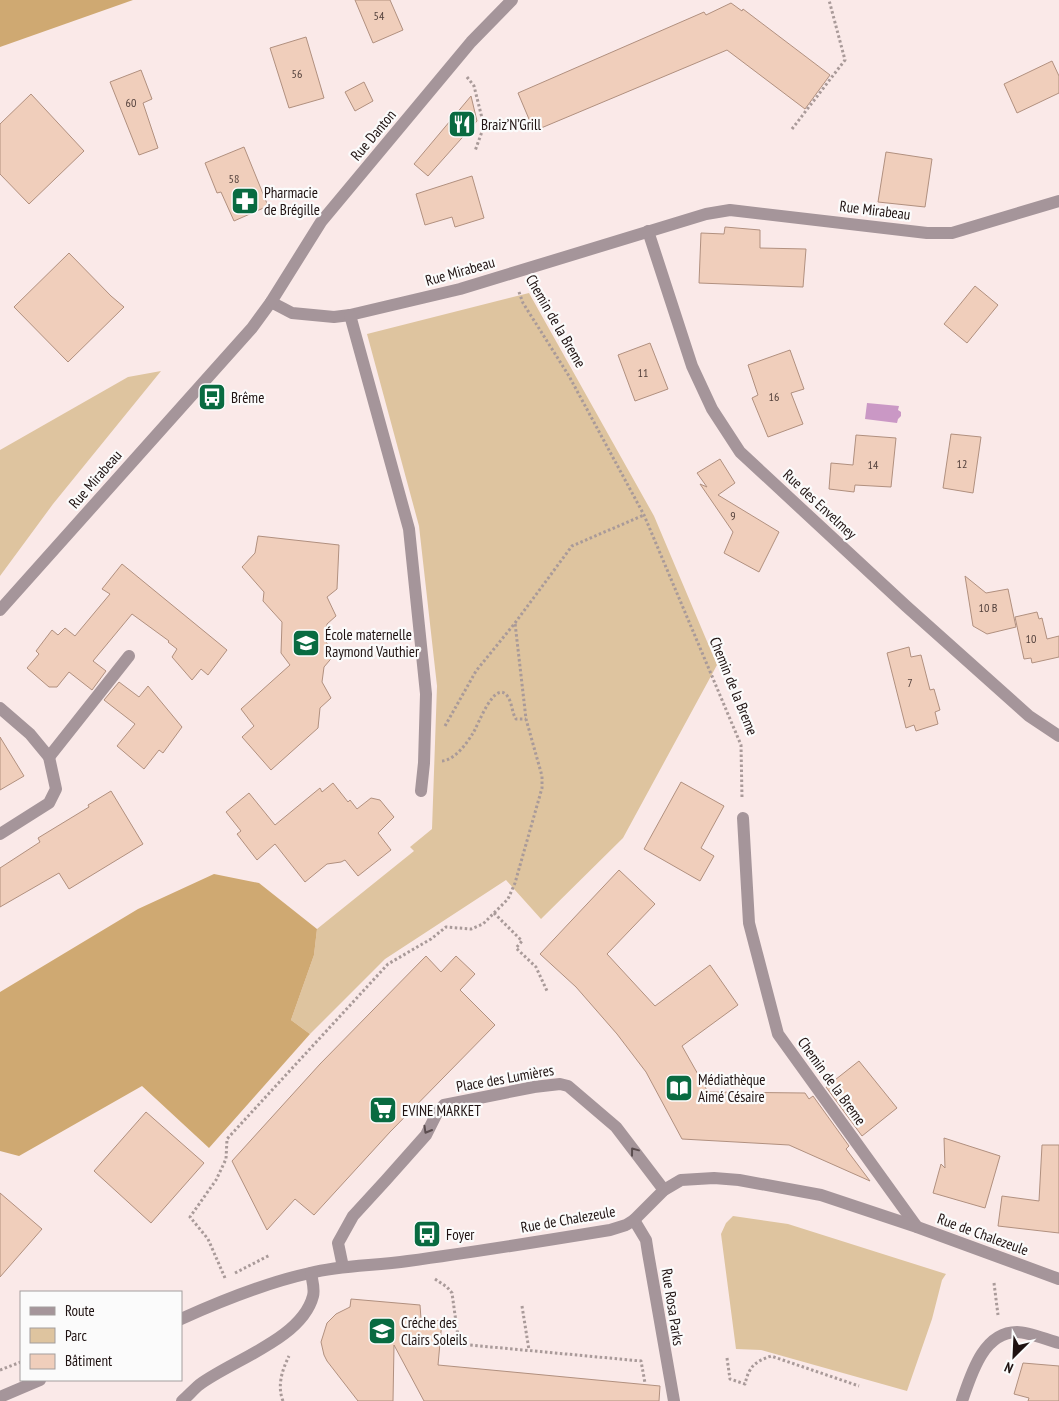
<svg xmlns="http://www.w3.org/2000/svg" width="1059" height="1401" viewBox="0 0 1059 1401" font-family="'PT Sans Narrow',sans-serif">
  <rect width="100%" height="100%" fill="#fae9e8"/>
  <!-- green -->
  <g fill="#dec49f">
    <path d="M529,293l125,223 63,149 -94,173 -82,81 -35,-39 -121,79 -75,75 -19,-14 23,-65 3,-26 97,-78 -4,-4 22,-18 5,-143 -18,-160 -52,-192z"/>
    <path d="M161,371l-108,133 -53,72v-126l128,-73z"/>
    <path d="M733,1216l55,8 158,50 -4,6 -10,39 -25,72 -146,-41 -25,-1 -15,-115 5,-11z"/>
  </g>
  <!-- forest -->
  <g fill="#cfa972">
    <path d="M0,0h133l-133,47z"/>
    <path d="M214,874l45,9 58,46 -3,26 -23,65 19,14 -101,114 -67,-62 -123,70 -19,-5v-159l138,-83z"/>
  </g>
  <!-- water -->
  <path fill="#ca98c5" d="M867,403l32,3 -1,4 3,2v4l-3,3 -1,4 -32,-4z"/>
  <!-- building -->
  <g fill="#f0cebb" stroke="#b1907f">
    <path d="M355,0h35l13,30 -30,13z"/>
    <path d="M731,3l11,8 1,-2 87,66 -25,34 -78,-59 -193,81 -16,-38 186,-81 2,3z"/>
    <path d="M306,37l18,61 -35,10 -19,-60z"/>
    <path d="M1052,61l7,15v17l-42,20 -13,-29z"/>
    <path d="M141,70l11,29 -9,4 15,45 -19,7 -29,-73z"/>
    <path d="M364,82l9,19 -18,10 -10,-19z"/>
    <path d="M31,94l53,57 -55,53 -29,-30v-50z"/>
    <path d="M471,96l6,25 -49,55 -14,-12z"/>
    <path d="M244,147l24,59 -34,15 -13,-29 -4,1 -12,-30z"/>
    <path d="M886,152l46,7 -7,48 -47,-5z"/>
    <path d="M472,176l12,42 -29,9 -3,-10 -27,8 -9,-31z"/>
    <path d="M725,227l35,3v18l46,1 -3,38 -104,-4 2,-50 23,1z"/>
    <path d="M69,253l42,43 13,11 -56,55 -54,-55z"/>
    <path d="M975,286l23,19 -31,38 -23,-19z"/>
    <path d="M650,343l18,46 -33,12 -17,-46z"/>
    <path d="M790,350l14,39 -13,4 12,31 -35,13 -16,-39 6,-3 -10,-30z"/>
    <path d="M951,434l30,3 -8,56 -30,-5z"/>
    <path d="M856,435l40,3 -5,49 -36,-2 -1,7 -25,-3 2,-26 22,2z"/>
    <path d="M720,459l15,24 -17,12 61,37 -20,40 -35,-19 9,-21 -33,-48 7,3 -10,-14z"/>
    <path d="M258,536l81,9 -2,44 -10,8 9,19 -9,8 -1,18 9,12 -11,13 -2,15 9,16 -11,10 -2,20 -47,42 -29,-33 12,-11 -13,-17 49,-44 -9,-12 1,-31 -19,-21 1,-9 -22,-25 13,-14z"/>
    <path d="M122,564l105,86 -19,25 -7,-6 -9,11 -20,-23 5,-8 -9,-7 1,-1 -37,-27 -39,47 13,10 -14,19 -23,-18 -12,15h-8l-22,-19 12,-14 -3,-3 16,-21 6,5 7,-7 10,8 35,-42 -8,-5z"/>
    <path d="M965,576l21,17 22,-4 8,38 -29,7 -14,-8z"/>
    <path d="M1037,612l2,7 3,-1 5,21 12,-3v21l-27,6 -1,-5 -7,1 -9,-42z"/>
    <path d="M909,647l2,10 10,-2 9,35 4,-1 6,21 -5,2 3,12 -22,7 -2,-6 -8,3 -19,-75z"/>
    <path d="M119,682l20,15 9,-11 34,41 -19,26 -4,-3 -15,19 -27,-23 18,-22 -31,-24z"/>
    <path d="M0,737l24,39 -24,14z"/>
    <path d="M681,782l43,24 -23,42 13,8 -14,25 -56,-32z"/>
    <path d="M333,783l15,19 2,-2 7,9 14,-11 9,2 14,17 -16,16 13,17 -33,26 -13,-16 -4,2 -14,2 -22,18 -30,-38 -18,16 -20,-26 4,-3 -15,-19 23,-19 26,32 45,-37 2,4z"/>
    <path d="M111,791l32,53 -74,45 -10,-16 -59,34v-39l40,-26 -2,-4 51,-31 -1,-2z"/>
    <path d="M619,870l36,34 -48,50 48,52 55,-41 28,40 -56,41 26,46 97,1 4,6 4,-3 36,50 -3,3 24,32 -81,-36 -107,-6 -36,-67 -29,-38 -41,-47 -36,-33z"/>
    <path d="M426,956l15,16 15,-16 19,18 -15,16 35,35 -105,107 -76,83 -19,-16 -28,31 -35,-69 88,-97z"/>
    <path d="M859,1061l38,47 -35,28 -36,-49z"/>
    <path d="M146,1112l58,51 -53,60 -57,-52z"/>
    <path d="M944,1138l56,18 -15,52 -52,-15 8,-29 4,4z"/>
    <path d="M1042,1145h17v88l-61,-7 4,-30 37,5z"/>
    <path d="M0,1193l42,36 -42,48z"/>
    <path d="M351,1299l69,6 1,14 21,2 -4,44 222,21 -1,15h-235l-30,-56 -1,56h-35l-31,-40 -3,-6 -3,-13 6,-19 9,-9 14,-7z"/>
    <path d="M1023,1363l36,3v35h-31l1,-3 -15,-4z"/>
  </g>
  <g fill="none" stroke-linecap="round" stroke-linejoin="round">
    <!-- path -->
    <g stroke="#a99a99" stroke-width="3" stroke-dasharray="2.5 2.5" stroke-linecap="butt">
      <path d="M467,77l7,9 10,40 -9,25"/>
      <path d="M792,129l53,-69 -16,-60"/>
      <path d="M519,292l4,11 46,73 75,139 97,230 1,53"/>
      <path d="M445,726l31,-55 39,-48 57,-77 72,-31"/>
      <path d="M442,761c13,-1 25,-18 31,-28 5,-7 22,-56 35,-36 4,6 4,16 8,22h10"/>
      <path d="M494,913l28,28 -6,7 20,19 11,24"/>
      <path d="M235,1273l35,-18"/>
      <path d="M225,1278l-17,-39 -18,-22 26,-37 10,-21 1,-20 161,-175 43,-25 15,-12 25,2 12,-5 25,-25 7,-16 27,-95v-12l-16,-57 -11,-96"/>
      <path d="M435,1279l12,8 5,6 7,51 182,17 4,22"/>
      <path d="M994,1283l4,32"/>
      <path d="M522,1306l7,44"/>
      <path d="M727,1358l3,21 15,5c4,-17 9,-22 26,-28l88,30"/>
      <path d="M0,1370l21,-8"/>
      <path d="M283,1401c-6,-15 -1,-31 6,-45"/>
    </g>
    <!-- minor -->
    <g stroke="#a5959a" stroke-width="12">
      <path d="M648,231l44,135 20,43 28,43 166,154 123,110 30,20"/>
      <path d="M271,302l21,11 42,4 16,-2 110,-26 246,-75 24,-4 197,23h25l107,-32"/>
      <path d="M350,315l59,214 17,165 -2,69 -3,28"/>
      <path d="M0,610l252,-282 19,-26 50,-80 150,-180 41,-42"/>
      <path d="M0,708l30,26 19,23 7,32 -7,14 -49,31"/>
      <path d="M49,757l80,-101"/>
      <path d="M743,818l6,105 29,111 139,193"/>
      <path d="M634,1220l12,20 2,13 26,148"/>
      <path d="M343,1267l-5,-24 15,-27 33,-36 40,-45 12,-24 6,-6 90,-18 26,-3 8,2 48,41 48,63"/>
      <path d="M181,1319c42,-19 84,-36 129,-46 32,-8 65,-7 98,-12 67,-9 135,-20 202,-31l16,-5 8,-5 30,-30 17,-10 33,-2 25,2 82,15 96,32 142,52"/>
      <path d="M0,1397l40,-17"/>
      <path d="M182,1401c6,-5 11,-11 17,-16 33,-25 103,-46 114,-89 2,-7 -1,-16 -2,-23"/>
      <path d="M962,1401c9,-26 21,-69 55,-69 12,0 30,8 42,11"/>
    </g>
  </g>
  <!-- one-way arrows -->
  <defs><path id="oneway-chevron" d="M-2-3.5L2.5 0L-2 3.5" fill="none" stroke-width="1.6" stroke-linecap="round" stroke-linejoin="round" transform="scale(1.25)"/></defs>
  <g stroke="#5b4d4f">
    <use href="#oneway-chevron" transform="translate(427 1130) rotate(120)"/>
    <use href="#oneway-chevron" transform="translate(634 1151) rotate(-127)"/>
  </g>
  <!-- icons -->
  <defs>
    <g id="restaurant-square" transform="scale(1.4375)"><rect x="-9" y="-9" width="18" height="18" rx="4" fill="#096b41" stroke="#fbfbfb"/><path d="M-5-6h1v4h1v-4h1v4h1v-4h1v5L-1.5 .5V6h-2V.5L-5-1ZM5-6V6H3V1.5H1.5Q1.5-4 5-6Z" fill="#fff"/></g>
    <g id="pharmacy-square" transform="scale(1.4375)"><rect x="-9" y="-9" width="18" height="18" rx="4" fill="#096b41" stroke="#fbfbfb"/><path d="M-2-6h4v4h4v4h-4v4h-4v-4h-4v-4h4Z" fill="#fff"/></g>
    <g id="bus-square" transform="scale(1.4375)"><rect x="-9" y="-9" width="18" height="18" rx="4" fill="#096b41" stroke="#fbfbfb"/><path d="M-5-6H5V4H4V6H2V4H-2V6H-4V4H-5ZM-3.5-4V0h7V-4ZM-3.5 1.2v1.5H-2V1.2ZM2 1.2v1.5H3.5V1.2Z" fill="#fff"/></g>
    <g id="school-square" transform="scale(1.4375)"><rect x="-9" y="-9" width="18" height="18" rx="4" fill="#096b41" stroke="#fbfbfb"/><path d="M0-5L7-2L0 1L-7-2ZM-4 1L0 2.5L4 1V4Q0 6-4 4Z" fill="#fff"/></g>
    <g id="library-square" transform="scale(1.4375)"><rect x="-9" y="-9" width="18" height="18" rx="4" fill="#096b41" stroke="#fbfbfb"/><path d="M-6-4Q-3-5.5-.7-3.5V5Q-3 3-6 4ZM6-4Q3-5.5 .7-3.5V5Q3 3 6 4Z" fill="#fff"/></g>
    <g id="supermarket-square" transform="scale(1.4375)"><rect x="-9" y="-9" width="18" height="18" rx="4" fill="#096b41" stroke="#fbfbfb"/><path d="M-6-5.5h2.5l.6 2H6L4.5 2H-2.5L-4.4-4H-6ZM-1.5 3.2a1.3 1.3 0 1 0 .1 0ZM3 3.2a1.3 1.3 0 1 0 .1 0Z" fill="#fff"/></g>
  </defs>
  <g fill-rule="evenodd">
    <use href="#restaurant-square" x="462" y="124"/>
    <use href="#pharmacy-square" x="245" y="201"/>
    <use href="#bus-square" x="212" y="397"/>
    <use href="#school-square" x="306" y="643"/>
    <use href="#library-square" x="679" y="1088"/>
    <use href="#supermarket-square" x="383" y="1110"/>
    <use href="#bus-square" x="427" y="1234"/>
    <use href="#school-square" x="382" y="1331"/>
  </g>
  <g text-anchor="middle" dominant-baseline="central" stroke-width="4.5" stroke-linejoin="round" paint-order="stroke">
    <!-- number labels -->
    <g font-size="12" fill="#53413c">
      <text x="379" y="15">54</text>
      <text x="297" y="73">56</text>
      <text x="131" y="102">60</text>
      <text x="234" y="178">58</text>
      <text x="643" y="372">11</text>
      <text x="774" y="396">16</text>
      <text x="962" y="463">12</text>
      <text x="873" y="464">14</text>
      <text x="733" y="515">9</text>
      <text x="988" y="607">10 B</text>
      <text x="1031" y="638">10</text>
      <text x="910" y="682">7</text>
    </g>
    <!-- poi labels -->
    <g font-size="15" fill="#1f1211" stroke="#fbfbfb" text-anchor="start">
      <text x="481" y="124">Braiz’N’Grill</text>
      <text x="264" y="192">Pharmacie<tspan x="264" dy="17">de Brégille</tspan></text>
      <text x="231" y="397">Brême</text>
      <text x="325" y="634">École maternelle<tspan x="325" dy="17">Raymond Vauthier</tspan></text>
      <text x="698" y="1079">Médiathèque<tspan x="698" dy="17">Aimé Césaire</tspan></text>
      <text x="402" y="1110">EVINE MARKET</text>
      <text x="446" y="1234">Foyer</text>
      <text x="401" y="1322">Créche des<tspan x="401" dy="17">Clairs Soleils</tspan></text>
    </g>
    <!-- street labels -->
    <g font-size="15" fill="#1f1211" stroke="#fbfbfb">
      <text transform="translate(373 135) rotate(-50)">Rue Danton</text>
      <text transform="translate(875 210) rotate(7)">Rue Mirabeau</text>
      <text transform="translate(460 271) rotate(-16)">Rue Mirabeau</text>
      <text transform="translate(556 321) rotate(60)">Chemin de la Breme</text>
      <text transform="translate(95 479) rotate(-49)">Rue Mirabeau</text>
      <text transform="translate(820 504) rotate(43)">Rue des Envelmey</text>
      <text transform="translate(734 686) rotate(68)">Chemin de la Breme</text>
      <text transform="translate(505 1078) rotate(-10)">Place des Lumières</text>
      <text transform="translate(832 1081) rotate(54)">Chemin de la Breme</text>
      <text transform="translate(568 1219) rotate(-10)">Rue de Chalezeule</text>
      <text transform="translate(983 1234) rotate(20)">Rue de Chalezeule</text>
      <text transform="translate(673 1307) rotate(81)">Rue Rosa Parks</text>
    </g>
  </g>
  <!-- legend -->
  <rect x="20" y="1291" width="162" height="90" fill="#fbfbfb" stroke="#a39e9d"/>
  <rect x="30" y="1307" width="25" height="8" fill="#a5959a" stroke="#a39e9d"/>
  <text x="65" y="1316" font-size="15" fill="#1f1211">Route</text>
  <rect x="30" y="1328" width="25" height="15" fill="#dec49f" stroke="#a39e9d"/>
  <text x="65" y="1341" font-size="15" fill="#1f1211">Parc</text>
  <rect x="30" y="1354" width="25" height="15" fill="#f0cebb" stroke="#a39e9d"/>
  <text x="65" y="1366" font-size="15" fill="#1f1211">Bâtiment</text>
  <!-- north arrow -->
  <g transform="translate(1014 1356) rotate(204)" stroke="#fbfbfb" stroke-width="4" paint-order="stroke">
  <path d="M0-4L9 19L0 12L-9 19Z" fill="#1f1211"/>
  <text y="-8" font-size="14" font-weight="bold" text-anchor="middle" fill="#1f1211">N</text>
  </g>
</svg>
